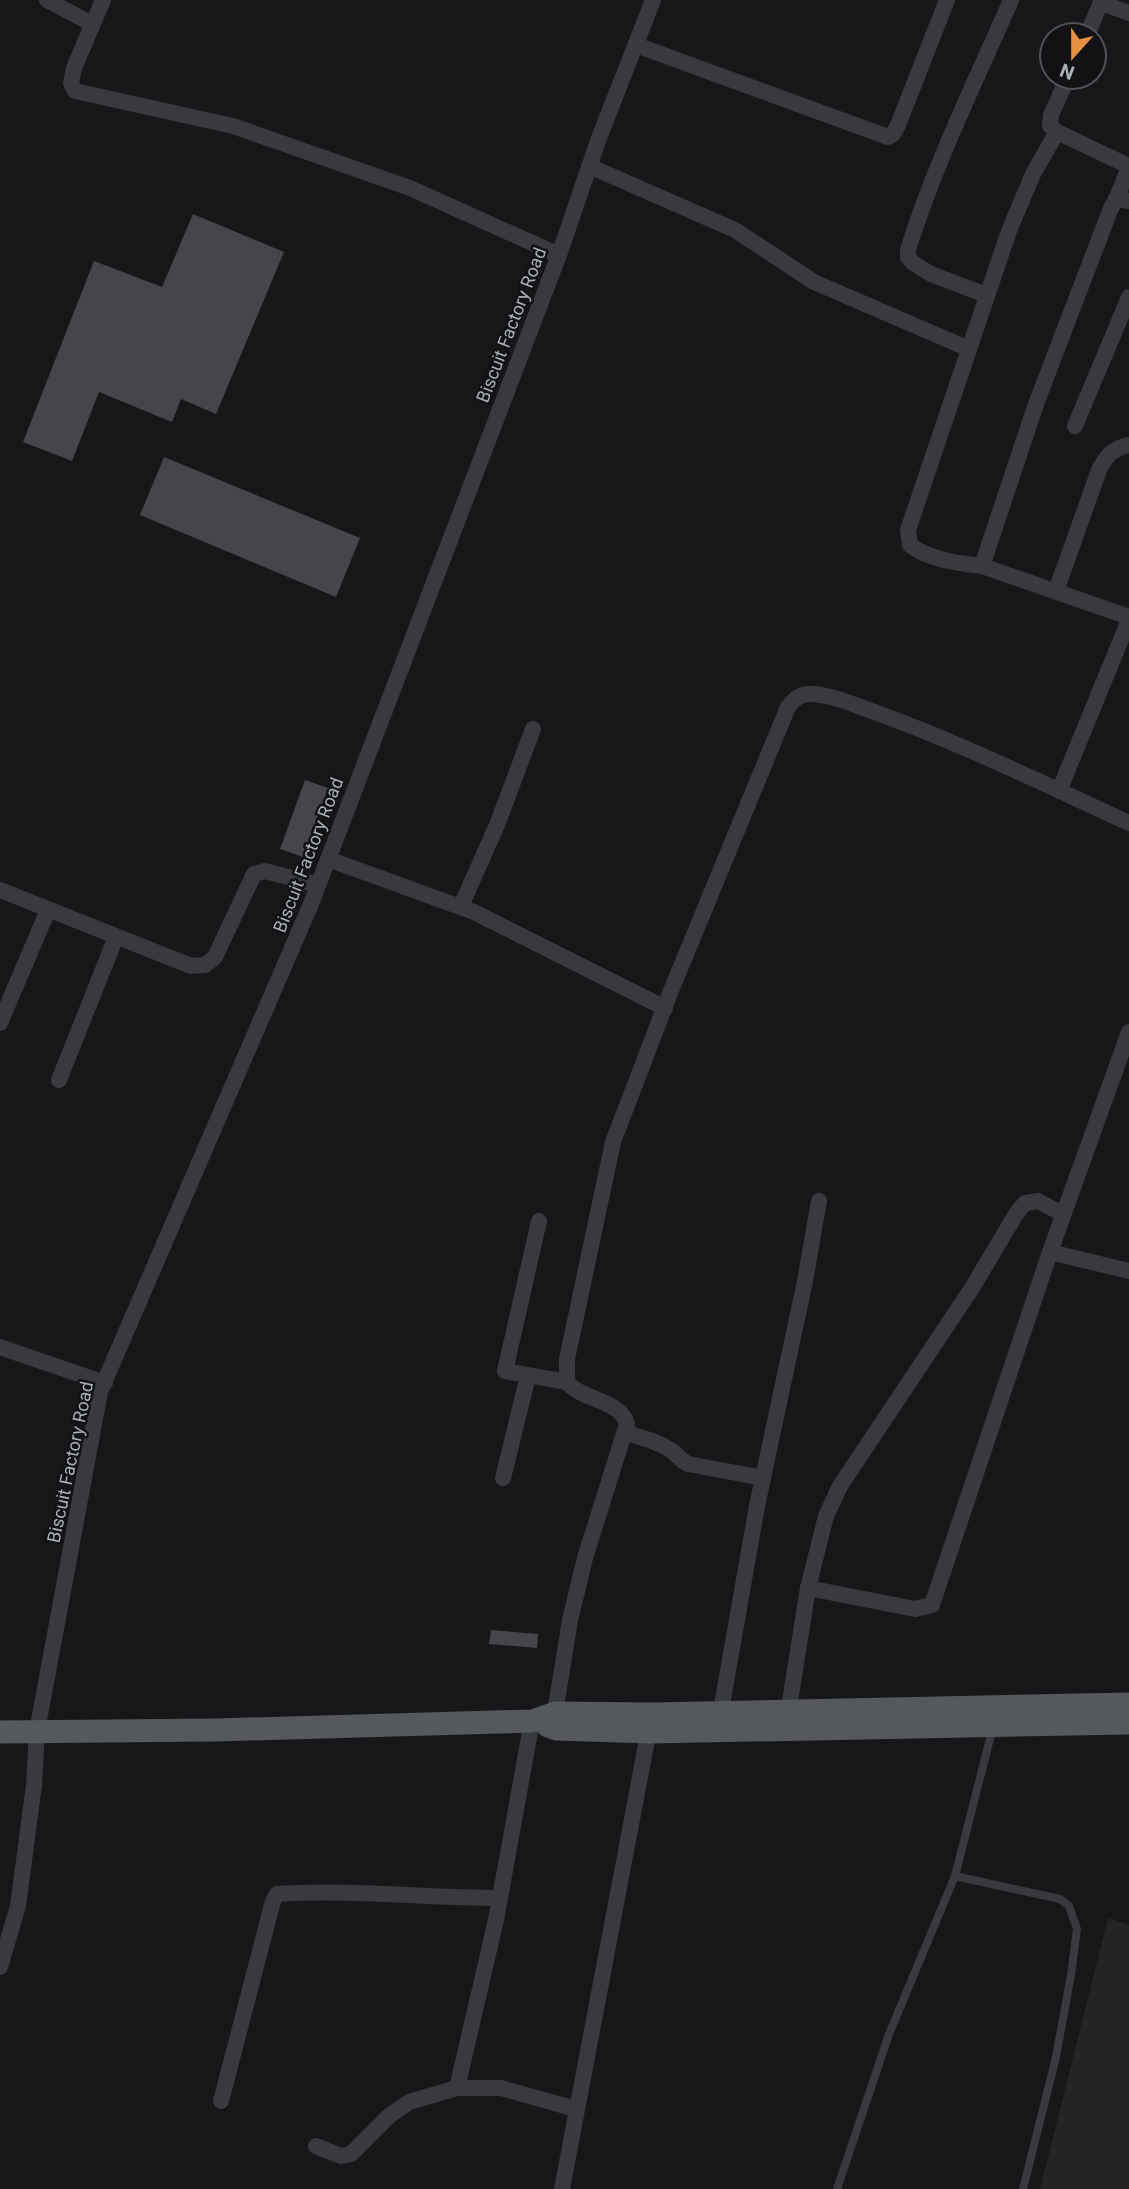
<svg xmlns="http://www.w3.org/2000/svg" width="1129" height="2189" viewBox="0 0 1129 2189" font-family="Roboto,sans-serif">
  <rect width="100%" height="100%" fill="#171719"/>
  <!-- built -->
  <path fill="#232426" d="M1108,1918l21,7v264h-89z"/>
  <!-- building -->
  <g fill="#444649">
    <path d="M193,214l91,38 -68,162 -35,-15 -9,23 -73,-30 -27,69 -49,-19 71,-181 68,26z"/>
    <path d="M164,457l196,81 -24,59 -196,-82z"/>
    <path d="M305,780l23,8 -25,69 -23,-8z"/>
    <path d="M491,1630l47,4 -1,14 -48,-4z"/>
  </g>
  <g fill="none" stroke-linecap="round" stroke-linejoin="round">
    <!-- lane -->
    <g stroke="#383a3e" stroke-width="8">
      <path d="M955,1876l105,23 9,7 8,23 -6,46 -15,82 -33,132"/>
      <path d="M837,2189l52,-155 66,-158 38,-149"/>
    </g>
    <!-- street -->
    <g stroke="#383a3e" stroke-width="16">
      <path d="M47,0l45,24"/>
      <path d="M103,0l-29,68 -3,15 4,8 158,35 177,62 149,67"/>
      <path d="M1102,3l27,10"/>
      <path d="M1087,35l15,-35"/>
      <path d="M636,45l252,92 5,-3 5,-9 49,-125"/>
      <path d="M1068,77l-17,38 -1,11 7,6 72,34"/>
      <path d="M589,166l146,64 79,52 155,67"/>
      <path d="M1116,199l13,-31"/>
      <path d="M1129,201l-13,-2 -5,9 -75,196 -54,162 147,51"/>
      <path d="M986,295l-55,-21 -18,-11 -5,-6v-7c27,-87 67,-167 103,-250"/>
      <path d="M1075,426l54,-129"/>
      <path d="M982,566c-24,-3 -52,-6 -72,-21l-2,-15 101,-299 24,-57 24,-42"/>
      <path d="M1056,591l43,-121c7,-14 14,-22 30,-25"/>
      <path d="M1059,791l70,-171"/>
      <path d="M328,859l146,53 191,96"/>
      <path d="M0,890l191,76 14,-1 10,-8 39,-83 11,-3 53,14"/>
      <path d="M461,906l36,-81 36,-96"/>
      <path d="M0,1023l48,-113"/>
      <path d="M59,1080l57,-143"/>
      <path d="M539,1221l-34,150 62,11"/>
      <path d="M1050,1252l79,19"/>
      <path d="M0,1347l105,36"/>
      <path d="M625,1433c15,4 31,8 44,16 7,4 11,11 19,15l75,14"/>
      <path d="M503,1478l25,-102"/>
      <path d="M808,1588l18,-72 14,-30 132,-198 44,-74 9,-11 13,-2 25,13"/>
      <path d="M787,1720l21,-132 107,21 17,-4 118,-353 79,-220"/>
      <path d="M719,1722l38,-216 48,-225 14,-80"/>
      <path d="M557,1723l-2,-10 15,-93 15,-62 42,-134c-7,-25 -45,-23 -60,-42v-23l46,-217 57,-149 118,-286c6,-7 11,-13 21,-13 23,0 47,12 68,19 86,31 169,72 252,110"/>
      <path d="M0,1967l18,-61 16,-121 3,-54 63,-339 211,-488 248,-649 40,-117 54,-138"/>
      <path d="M457,2088l39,-168 36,-199"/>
      <path d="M221,2101l52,-200 4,-7c74,-5 149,4 223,4"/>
      <path d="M316,2146l25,10 10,-2 38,-38 20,-14 48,-14h44l75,21"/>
      <path d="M562,2189l88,-465"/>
    </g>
    <!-- primary -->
    <g stroke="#55585c" stroke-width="23">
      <path d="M548,1726l9,3 92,3 480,-9"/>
      <path d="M0,1732l215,-2 317,-9 23,-8 97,1 477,-10"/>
    </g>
  </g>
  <g text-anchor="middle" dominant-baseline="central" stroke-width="5" stroke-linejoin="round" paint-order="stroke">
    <!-- street labels -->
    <g font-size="18" fill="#aab1b8" stroke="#121214">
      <text transform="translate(511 325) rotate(-69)">Biscuit Factory Road</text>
      <text transform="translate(308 855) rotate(-69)">Biscuit Factory Road</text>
      <text transform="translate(70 1462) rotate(-78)">Biscuit Factory Road</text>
    </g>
  </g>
  <!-- north arrow -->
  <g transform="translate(1073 56) rotate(201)"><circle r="33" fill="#121214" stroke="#4f5256" stroke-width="2"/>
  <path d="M0-5L12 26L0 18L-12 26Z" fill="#e69042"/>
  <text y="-10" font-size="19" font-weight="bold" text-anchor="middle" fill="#aab1b8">N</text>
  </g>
</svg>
